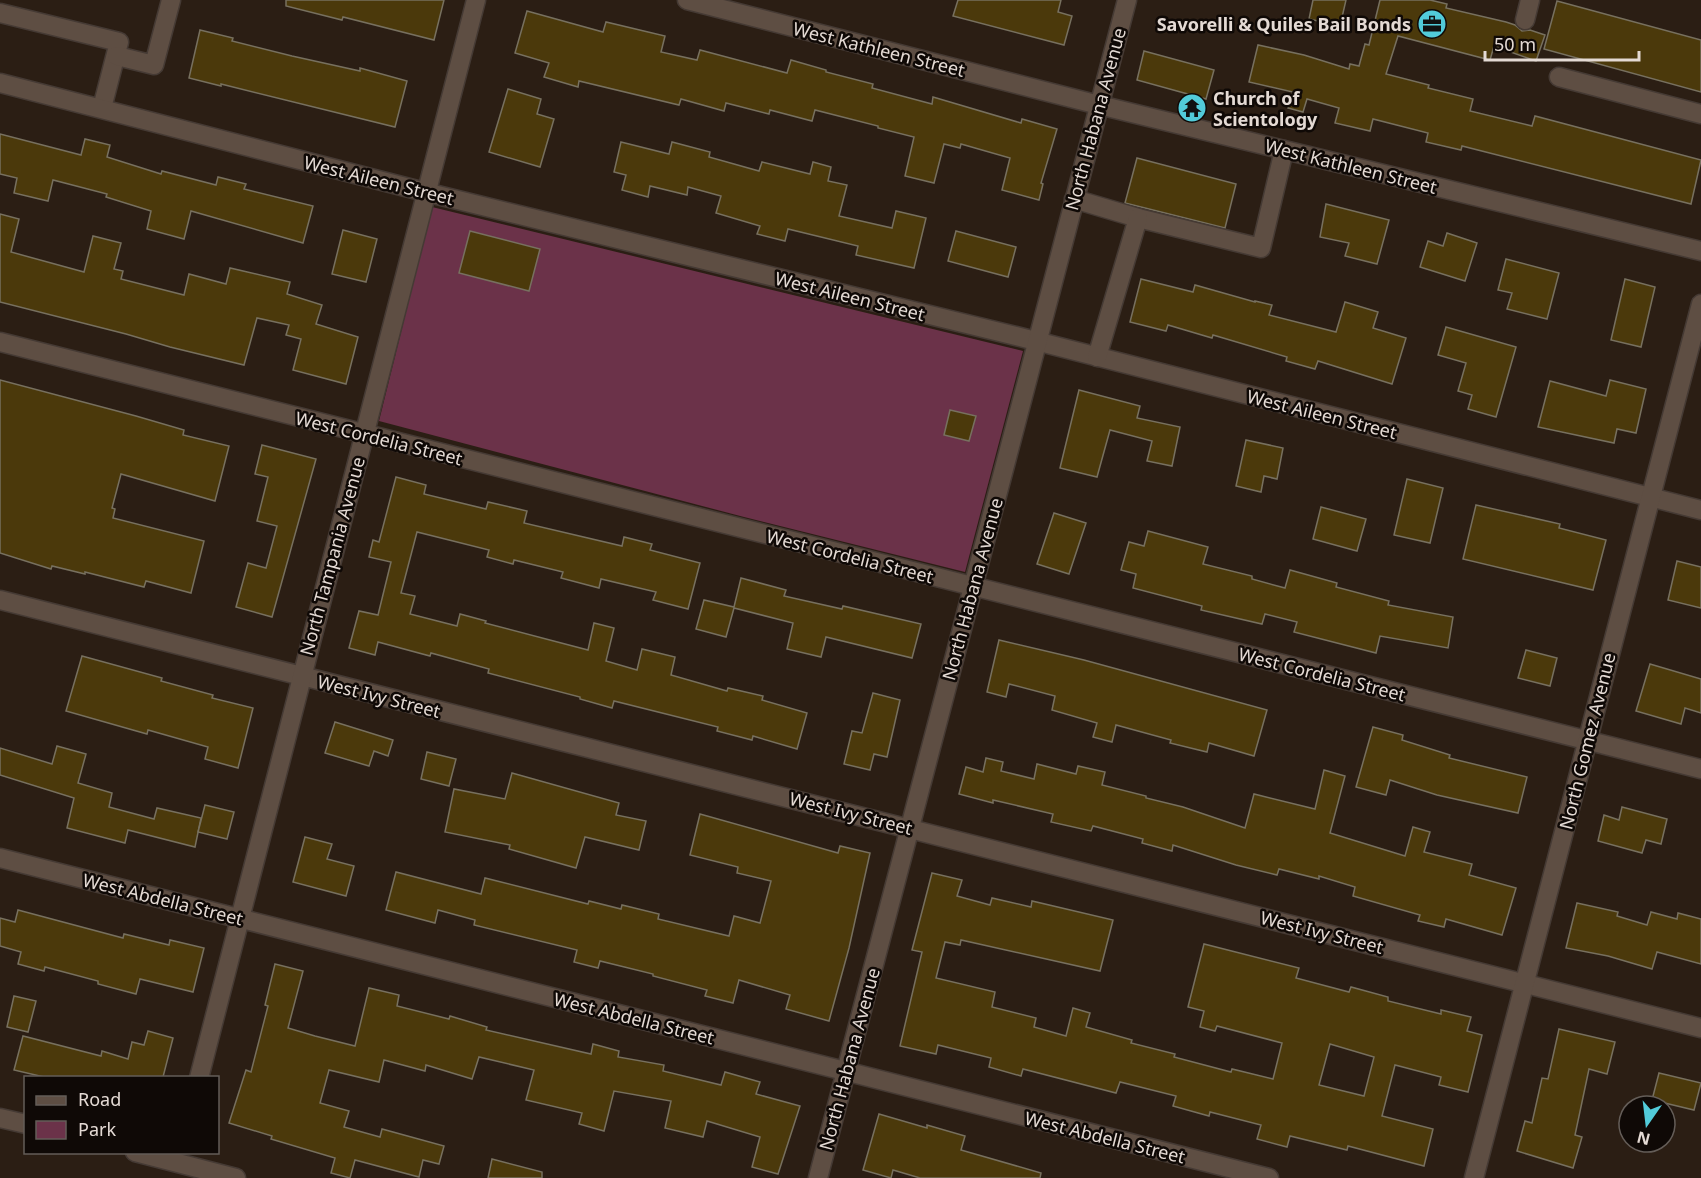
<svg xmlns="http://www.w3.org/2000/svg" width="1701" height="1178" viewBox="0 0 1701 1178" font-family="'Noto Sans',sans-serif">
  <rect width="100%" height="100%" fill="#2b1e14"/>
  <!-- green -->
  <path fill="#6b3249" d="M432,207l591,144 -58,221 -221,-55 -365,-96z"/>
  <!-- building -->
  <g fill="#4b390b" stroke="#77705f" stroke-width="1.5" fill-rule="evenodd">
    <path d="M286,0h158l-10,40 -91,-23 -1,3 -56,-14z"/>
    <path d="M958,0h103l-3,12 14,4 -8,29 -111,-29z"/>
    <path d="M1313,0h33l-6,26 -31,-7z"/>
    <path d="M1380,0h50l17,4 -1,4 60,14 9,3 7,6 8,-1 15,5 -9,26 -42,-15 -4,14 -92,-24 -12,38 43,11 -1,3 45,11 -3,12 62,15 3,-10 166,44 -10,44 -229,-58 -1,4 -35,-8 2,-9 -55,-14 -3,12 -35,-8 4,-15 -32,-9 -4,13 -15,-4 5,-16 -44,-10 9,-37 46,10 45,14 1,-5 9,2 6,-22 4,1z"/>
    <path d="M1557,1l144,39v52l-157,-43z"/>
    <path d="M527,11l76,21 3,-10 59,14 -4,16 36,8 3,-10 87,23 4,-13 35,10v2l47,12 -1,4 60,16 1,-7 88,26 1,-4 35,10 -16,54 2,1 -4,16 -37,-10 8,-32 -49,-14 -1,4 -16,-4 -10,39 -29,-7 9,-39 -36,-9v-2l-63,-16 -3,11 -42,-11 -1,4 -43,-11 -2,8 -43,-12 -2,6 -100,-24 -1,6 -34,-10 5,-14 -34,-10z"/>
    <path d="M200,30l33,8 -1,3 60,15 68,15v-3l47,13 -12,46 -174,-43v2l-32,-8z"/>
    <path d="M1144,51l70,19 -8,29 -69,-19z"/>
    <path d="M508,89l33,10 -4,15 17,5 -14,48 -51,-15z"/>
    <path d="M0,134l81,21 4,-16 25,6 -3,12 54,17 1,-3 54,14 2,-8 28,7 -2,5 69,17 -10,37 -112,-32 -7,28 -37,-10 4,-18 -45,-14 1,-3 -54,-14 -5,21 -34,-8 3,-15 -17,-4z"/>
    <path d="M621,142l48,12 3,-12 38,10 -1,5 50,14 3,-9 48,12 3,-12 18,5 -3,14 19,4 -8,31 53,12 4,-17 30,7 -12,50 -58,-13 2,-9 -70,-17 -3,12 -28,-7 3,-8 -44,-13 5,-17 -33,-9 -1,8 -37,-9 -2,11 -26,-7 4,-15 -12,-3z"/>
    <path d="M1137,158l99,26 -11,44 -100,-25z"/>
    <path d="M1326,204l63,16 -12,44 -32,-8 4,-13 -29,-6z"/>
    <path d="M0,214l19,5 -8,33 73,20 9,-36 28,7 -7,26 9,2 -2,8 63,16 5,-21 37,10 4,-16 60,14 -3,12 35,11 -6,19 42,13 -12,47 -53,-14 8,-31 -15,-4 3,-10 -32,-7 -13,47 -74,-18 -44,-13 -126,-32z"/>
    <path d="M343,230l34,9 -11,43 -34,-8z"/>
    <path d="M470,231l70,18 -11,42 -70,-18z"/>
    <path d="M956,231l60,16 -8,30 -60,-16z"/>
    <path d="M1447,233l30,10 -12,38 -45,-14 8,-26 15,5z"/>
    <path d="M1506,259l53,14 -12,46 -40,-10 5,-16 -14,-3z"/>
    <path d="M1141,279l52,13 2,-7 60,17v-1l17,4 -3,10 67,17 9,-30 33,10 -5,16 33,10 -14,46 -74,-23 -3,8 -29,-8 1,-4 -74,-22 -1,3 -44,-13 -2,6 -36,-9z"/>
    <path d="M1625,279l30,8 -14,60 -30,-7z"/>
    <path d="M1446,327l70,20 -20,70 -28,-8 4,-14 -14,-4 8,-28 -28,-8z"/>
    <path d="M0,380l136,36 48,14 -1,5 46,11 -14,55 -94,-27 -9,34 3,1 -2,9 91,23 -13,52 -45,-12 -2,6 -59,-15v2l-33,-8 -1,3 -51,-16z"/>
    <path d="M1610,380l36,9 -10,44 -19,-4 -3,14 -76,-16 12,-46 56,15z"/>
    <path d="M1079,390l61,16 -3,12 43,9 -8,39 -25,-5 5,-20 -42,-11 -13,47 -37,-9z"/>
    <path d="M950,410l26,6 -7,25 -25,-6z"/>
    <path d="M1246,440l37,8 -6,31 -13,-3 -3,16 -25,-6z"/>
    <path d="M262,445l54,14 -44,158 -36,-10 12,-44 18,5 11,-42 -20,-5 11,-44 -13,-3z"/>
    <path d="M396,477l30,8 -2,9 62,15 2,-7 39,9 -3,12 98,23 2,-9 28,7 -2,6 50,13 -12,46 -35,-9 3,-8 -55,-13 -2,9 -38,-10 2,-6 -49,-12 -1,4 -26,-7 2,-7 -72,-18 -16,61 14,3 -5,18 47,12 3,-12 26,7 -1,2 103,27 6,-27 20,5 -8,33 31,9 5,-21 33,8 -4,18 56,16 1,-3 35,8 -1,4 45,13 -10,36 -44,-13 -1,4 -35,-9 1,-4 -104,-26 -2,7 -32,-9v-2l-92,-24 1,-4 -58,-16 -1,3 -52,-14 -3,13 -26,-7 10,-37 19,4 13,-53 -22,-5 4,-17 6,2z"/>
    <path d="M1407,479l36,9 -13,55 -36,-8z"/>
    <path d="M1476,505l84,19 -1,4 47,12 -13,50 -130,-31z"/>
    <path d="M1321,507l45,12 -9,32 -44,-12z"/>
    <path d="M1054,513l32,10 -17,51 -32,-10z"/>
    <path d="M1148,531l60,16 -5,17 49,12v3l33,9 5,-18 47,13 -1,4 53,14 -1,4 65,12 -5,31 -68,-12 -4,17 -82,-21 3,-10 -32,-8 -3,10 -61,-14 1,-4 -69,-18 3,-14 -15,-4 8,-28 15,4z"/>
    <path d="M1677,561l24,6v41l-33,-8z"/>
    <path d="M741,578l45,12 -2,6 58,13 1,-3 78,18 -9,34 -86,-21 -5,20 -34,-8 6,-26 -59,-15 -8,29 -30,-8 8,-29 30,7z"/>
    <path d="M999,640l85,20 183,50 -13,46 -45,-13 -2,9 -37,-9 1,-3 -55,-15 -4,17 -19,-5 4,-14 -45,-13 3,-14 -46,-12 -3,13 -19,-5z"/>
    <path d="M1526,650l31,8 -7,28 -32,-8z"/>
    <path d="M82,656l80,22 -1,3 52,14 -1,3 41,10 -15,60 -33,-9 3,-12 -60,-17 -1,4 -81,-23z"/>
    <path d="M1650,664l51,15v34l-16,-5 -4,16 -45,-13z"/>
    <path d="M873,693l27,7 -13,57 -13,-3 -4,16 -26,-6 8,-33 10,2z"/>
    <path d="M335,722l58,18 -5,16 -14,-5 -5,15 -44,-13z"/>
    <path d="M1373,727l30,8 -1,5 48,15 -1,3 78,19 -9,36 -81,-18 -47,-15 -4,15 -30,-8z"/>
    <path d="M57,746l29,8 -8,29 34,10 -3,14 45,12 3,-11 44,10 -6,29 -67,-17 -3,13 -58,-15 7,-30 -74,-23v-27l52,16z"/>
    <path d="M427,752l29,7 -7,27 -28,-7z"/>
    <path d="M986,758l17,4 -2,9 33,8 3,-15 39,10 2,-8 27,6 -3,13 44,11v2l37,9 62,21 9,-34 61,15 9,-39 21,6 -15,57 75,23 8,-29 17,5 -6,20 48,12 -3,11 47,13 -14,47 -56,-16 -2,8 -26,-6 2,-6 -67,-19 2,-9 -36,-11v3l-40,-10 -2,6 -41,-10 -63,-20 -1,6 -30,-8 1,-4 -50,-13 -2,5 -40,-9 2,-8 -60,-14v3l-34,-9 7,-27 17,5z"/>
    <path d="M512,773l107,30 -3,12 30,6 -7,29 -54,-13 -9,31 -67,-19 1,-4 -65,-13 9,-43 51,10z"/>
    <path d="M205,805l29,7 -7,27 -29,-7z"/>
    <path d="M1622,807l45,12 -6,25 -15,-4 -4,13 -44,-12 6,-26 15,5z"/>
    <path d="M700,814l138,39 2,-7 30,7 -21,95 -20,73 -43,-12 4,-14 -51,-15 -6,23 -28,-7 2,-6 -54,-14v-2l-53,-13 -2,7 -24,-6 3,-12 -103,-25 1,-5 -37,-10 -3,13 -49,-13 10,-38 85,22 4,-16 103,26 1,-3 32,8 1,-4 37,9 -1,5 71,17 5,-20 26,7 11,-42 -34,-8 1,-6 -48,-12z"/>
    <path d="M305,837l27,7 -5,15 27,7 -8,30 -53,-14z"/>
    <path d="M932,873l30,7 -5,16 33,9 2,-7 39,9 1,-6 81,19 -13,51 -139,-31 -1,5 -15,-3 -9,36 59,14 -3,15 44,11 -2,9 32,9 7,-28 17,5 -4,14 46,13 -1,3 44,11 -1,3 57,15 1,-3 41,10 9,-36 -65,-17 -2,5 -15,-4 4,-16 -16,-4 16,-63 95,24 -3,10 53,14 2,-5 37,10v4l53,13v-4l30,7 -4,14 15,4 -14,57 -29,-7 2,-8 -46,-12 -13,51 51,13 -9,37 -76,-20 -1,4 -57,-14 -3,11 -30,-8 4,-14 -51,-13 -1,4 -36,-10 3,-10 -56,-14 -4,11 -93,-24 -2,7 -32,-9 2,-9 -53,-13 -2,9 -36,-8 22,-94 -10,-2zM1330,1044l44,13 -10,39 -45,-11z"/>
    <path d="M1577,903l41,9 -1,4 30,9 4,-13 26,7 1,-6 23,6v45l-44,-12 -5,17 -44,-13 -42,-8z"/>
    <path d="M18,910l105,28 1,-4 45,11 1,-5 34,8 -11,44 -53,-13 -4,15 -38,-10v-3l-53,-14 -1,4 -26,-7 3,-12 -21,-6v-28l15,4z"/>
    <path d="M275,964l28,7 -15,57 27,8 40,10 14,-58 30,7 -2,11 52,13 1,-3 37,11 -1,3 105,24 2,-10 26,7 -1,6 46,8 -1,6 58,14 4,-13 35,10 -4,12 44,12 -22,68 -26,-7 8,-30 -53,-16 -4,16 -38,-9 6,-27 -57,-10 -10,40 -25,-7 3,-11 -56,-13 8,-30 -55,-13 -7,22 -46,-14 -1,6 -41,-11 -5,22 -50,-12 -9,33 29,8 -5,16 36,10 2,-8 62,17 -5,18 -16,-4 -4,17 -64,-17 -5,18 -19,-5 4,-15 -64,-19 1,-3 -43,-13 17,-53 5,2 17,-66 -3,-1z"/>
    <path d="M14,996l22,5 -8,31 -21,-5z"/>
    <path d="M1559,1029l56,13 -8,32 -18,-5 -14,66 7,2 -9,31 -56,-17 8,-30 7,2 10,-45 6,1z"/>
    <path d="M148,1031l25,7 -10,39h-119l-30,-7 9,-34 78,20 1,-5 26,8 4,-17 12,3z"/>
    <path d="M1659,1073l42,10 -7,27 -42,-10z"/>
    <path d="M879,1114l48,14v-3l38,11 -4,14 80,23 -1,5h-120l-27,-8 -2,8 -28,-8z"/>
    <path d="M492,1159l50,13v6h-54z"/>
  </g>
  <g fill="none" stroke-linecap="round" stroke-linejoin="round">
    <!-- minor casing -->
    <g stroke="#453a34" stroke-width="21">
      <g id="minor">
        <path d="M687,0l412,105 602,146"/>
        <path d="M0,13l119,29 -17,66"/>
        <path d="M1525,20l5,-20"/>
        <path d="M117,56l37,9 17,-65"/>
        <path d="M1559,77l142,37"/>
        <path d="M0,83l425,109 591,144 685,174"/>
        <path d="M1074,199l64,19 123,30 23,-98"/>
        <path d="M0,342l1701,427"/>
        <path d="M1097,357l41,-139"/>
        <path d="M0,600l1701,428"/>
        <path d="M0,858l1269,320"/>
        <path d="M199,1078l277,-1078"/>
        <path d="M0,1118l26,6"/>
        <path d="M135,1152l101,26"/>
        <path d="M818,1178l309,-1178"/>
        <path d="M1474,1178l227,-874"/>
      </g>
    </g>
    <!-- minor -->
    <use href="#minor" stroke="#5e4e43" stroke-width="18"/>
  </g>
  <!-- icons -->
  <defs>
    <g id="office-disc" transform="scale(1.5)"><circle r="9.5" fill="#52cbd9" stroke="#0f0906"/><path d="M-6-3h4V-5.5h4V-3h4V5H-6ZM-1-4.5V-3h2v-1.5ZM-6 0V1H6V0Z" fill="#111"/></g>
    <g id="temple-disc" transform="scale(1.5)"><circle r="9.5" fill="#52cbd9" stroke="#0f0906"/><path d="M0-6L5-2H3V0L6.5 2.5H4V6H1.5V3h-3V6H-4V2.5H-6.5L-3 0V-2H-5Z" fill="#111"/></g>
  </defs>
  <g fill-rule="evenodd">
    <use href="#office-disc" x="1432" y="24"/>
    <use href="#temple-disc" x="1192" y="108"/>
  </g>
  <g text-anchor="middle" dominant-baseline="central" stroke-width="5" stroke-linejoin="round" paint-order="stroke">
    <!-- poi labels -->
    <g font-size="18" font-weight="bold" fill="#e4dad4" stroke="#0f0906" text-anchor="end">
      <text x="1411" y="24">Savorelli &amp; Quiles Bail Bonds</text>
      <text x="1213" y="98" text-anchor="start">Church of<tspan x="1213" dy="21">Scientology</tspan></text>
    </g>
    <!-- street labels -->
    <g font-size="18" fill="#e4dad4" stroke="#0f0906">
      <text transform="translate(879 49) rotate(14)">West Kathleen Street</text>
      <text transform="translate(1095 119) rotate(-75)">North Habana Avenue</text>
      <text transform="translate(1351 166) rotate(14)">West Kathleen Street</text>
      <text transform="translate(379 180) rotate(14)">West Aileen Street</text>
      <text transform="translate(850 296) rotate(14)">West Aileen Street</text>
      <text transform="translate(1322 414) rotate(14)">West Aileen Street</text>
      <text transform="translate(379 438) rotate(14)">West Cordelia Street</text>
      <text transform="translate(332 556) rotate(-75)">North Tampania Avenue</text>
      <text transform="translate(850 556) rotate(14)">West Cordelia Street</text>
      <text transform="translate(972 589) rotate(-75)">North Habana Avenue</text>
      <text transform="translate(1322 674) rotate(14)">West Cordelia Street</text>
      <text transform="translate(379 696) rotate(14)">West Ivy Street</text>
      <text transform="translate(1587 741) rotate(-76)">North Gomez Avenue</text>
      <text transform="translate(851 813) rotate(14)">West Ivy Street</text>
      <text transform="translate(163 899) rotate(14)">West Abdella Street</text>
      <text transform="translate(1322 932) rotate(14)">West Ivy Street</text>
      <text transform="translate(634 1018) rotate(14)">West Abdella Street</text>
      <text transform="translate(849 1059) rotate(-75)">North Habana Avenue</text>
      <text transform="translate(1105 1137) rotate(14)">West Abdella Street</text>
    </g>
  </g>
  <!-- legend -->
  <rect x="24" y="1076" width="195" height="78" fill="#0f0906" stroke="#645d58" stroke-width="1.5"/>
  <rect x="36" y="1096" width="30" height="9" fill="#5e4e43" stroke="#645d58" stroke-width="1.5"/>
  <text x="78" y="1106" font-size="18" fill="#e4dad4">Road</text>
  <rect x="36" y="1121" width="30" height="18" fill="#6b3249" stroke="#645d58" stroke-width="1.5"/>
  <text x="78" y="1136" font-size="18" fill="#e4dad4">Park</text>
  <!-- north arrow -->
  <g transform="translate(1647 1124) rotate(194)"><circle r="28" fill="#0f0906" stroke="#645d58" stroke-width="1.5"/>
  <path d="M0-4.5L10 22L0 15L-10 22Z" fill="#52cbd9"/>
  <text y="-9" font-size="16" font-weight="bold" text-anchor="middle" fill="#e4dad4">N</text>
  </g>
  <!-- scale -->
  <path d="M1485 51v9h154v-9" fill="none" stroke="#e4dad4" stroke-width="3"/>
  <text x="1494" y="51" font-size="18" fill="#e4dad4" stroke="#0f0906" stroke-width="4.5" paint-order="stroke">50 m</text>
</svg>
